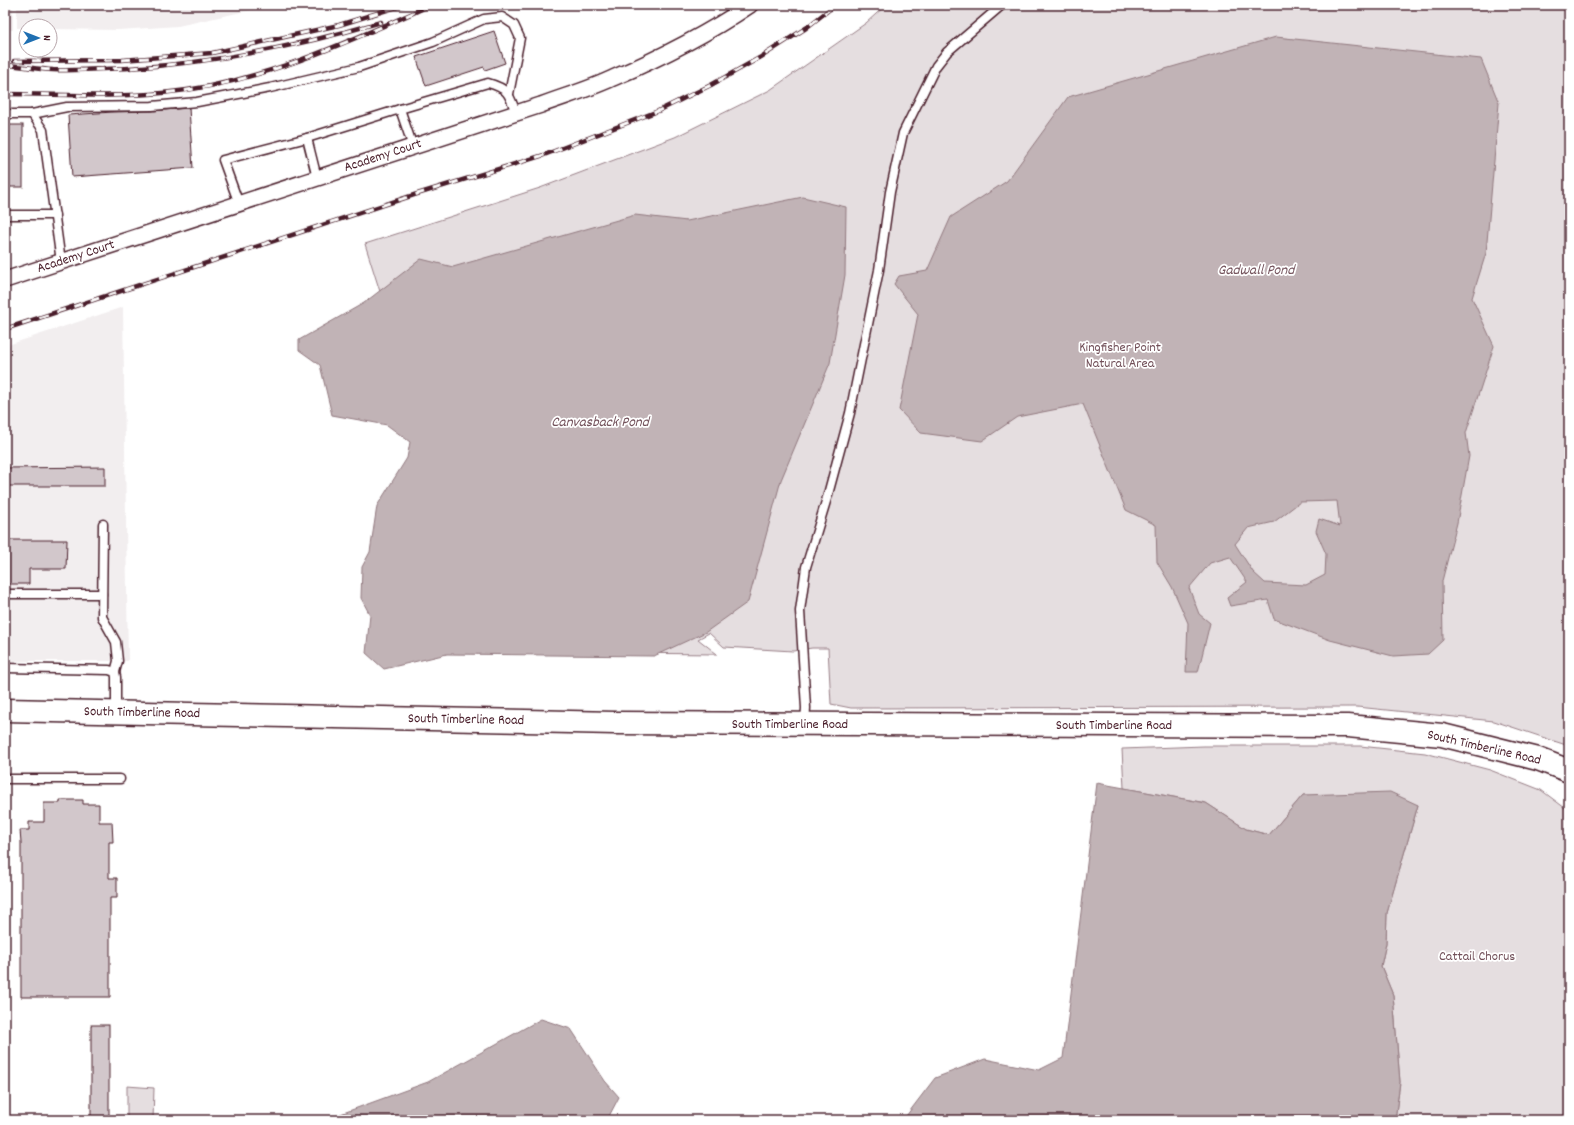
<svg xmlns="http://www.w3.org/2000/svg" width="1574" height="1125" viewBox="0 0 1574 1125" font-family="Dekko,sans-serif">
  <rect width="100%" height="100%" fill="#fff"/>
  <filter id="ink" filterUnits="userSpaceOnUse"><feTurbulence type="fractalNoise" baseFrequency=".025" numOctaves="2"/><feDisplacementMap in="SourceGraphic" scale="8" xChannelSelector="R" yChannelSelector="G"/><feConvolveMatrix kernelMatrix="1 2 1 2 8 2 1 2 1" color-interpolation-filters="sRGB"/></filter>
  <g filter="url(#ink)">
    <!-- built -->
    <g fill="#f2eeef">
      <rect x="5" y="5" width="8" height="25"/>
      <path d="M17,5h256l-95,21 -59,4 -69,-1v-3h-24v2h-9z"/>
      <path d="M123,307l5,354h-123v-315z"/>
    </g>
    <!-- green -->
    <g fill="#e5dee0" stroke="#987e86">
      <path d="M886,5h683v741l-75,-25 -137,-14 -506,1 -20,-4 -3,-56h-16l-19,3 -69,-4 -15,-14 -11,6 19,15 -317,-3 29,-204 -64,-203 175,-56 135,-51 95,-47 96,-67z"/>
      <path d="M1204,746h156l65,7 65,17 51,20 28,21v309h-174l5,-38 -7,-87 -12,-29 5,-23 1,-30 31,-108 -115,-10 -34,40 -23,-6 -40,-26 -82,-15 -2,-39z"/>
      <path d="M127,1086l27,2 -1,32h-26z"/>
    </g>
    <!-- water -->
    <g fill="#c1b3b6" stroke="#91787e" fill-rule="evenodd">
      <path d="M1276,37l205,22 18,44 -13,150 -14,45 22,48 -28,87 3,23 -12,67 -15,58 1,59 -15,14 -35,2 -63,-16 -56,-21 -6,-19 -38,6 -3,-8 20,-16 -17,-25 -20,6 -21,25 10,26 11,9 -12,49h-12l2,-49 -16,-36 -15,-25 -1,-37 -30,-15 -43,-106 -66,13 -35,24 -61,-8 -22,-23 19,-96 -24,-30 5,-8 28,-5 24,-54 56,-36 61,-84zM1337,501l3,25 -21,-7 -3,12 10,23 -1,21 -19,10 -41,-2 -12,-11 -18,-28 13,-16 26,-6 26,-20z"/>
      <path d="M803,197l43,10 -1,68 -15,88 -49,117 -33,122 -42,30 -52,24 -207,-2 -63,15 -18,-16 4,-38 -9,-17 1,-31 8,-15 7,-46 30,-48 3,-16 -23,-17 -55,-10 -12,-50 -21,-15v-10l65,-37 57,-44 32,8 182,-52 52,6z"/>
      <path d="M1097,783l109,20 40,26 23,6 34,-40 87,-3 28,13 -31,108 -1,30 -5,23 12,29 7,87 -5,38h-492l32,-42 50,-19 54,11 24,-12z"/>
      <path d="M541,1019l30,10 34,52 14,16 -12,23h-283l104,-38z"/>
    </g>
    <!-- building -->
    <g fill="#d2c7cb" stroke="#4a1f2b">
      <path d="M494,31l11,32 -20,7 -1,-3 -58,19 -10,-29z"/>
      <path d="M189,108l4,60 -121,9 -4,-62 45,-3 39,-1z"/>
      <rect x="5" y="125" width="18" height="62"/>
      <path d="M105,467v19h-100v-18z"/>
      <path d="M5,540h62l-1,29h-37v15h-24z"/>
      <path d="M60,800h23v4h16v18h13l1,20h-4v36h8v20h-7v99h-89v-155l-1,-12h9v-8h15v-19h16z"/>
      <rect x="91" y="1025" width="18" height="95"/>
    </g>
    <g fill="none" stroke-linecap="round" stroke-linejoin="round">
      <!-- service casing -->
      <g stroke="#4a1f2b" stroke-width="11">
        <g id="service">
          <path d="M400,109l88,-26c21,6 21,11 28,30"/>
          <path d="M5,114h27l11,16 18,132"/>
          <path d="M32,114l35,-7 85,-1 45,-4 73,-14 89,-21 74,-25 51,-23 18,-2 12,8 6,13 -11,56"/>
          <path d="M307,138l93,-29 13,38"/>
          <path d="M239,204l-16,-44 84,-22 10,40"/>
          <path d="M5,215h50"/>
          <path d="M103,524l-1,93 14,25 2,19 -3,11"/>
          <path d="M5,594h97"/>
          <path d="M5,668l104,2 6,2 1,5v34"/>
          <path d="M805,723l1,-15 -6,-97 6,-44 21,-69 23,-85 29,-143 11,-78 13,-59 33,-67 11,-14 55,-47"/>
          <path d="M5,779h115"/>
        </g>
      </g>
      <!-- minor casing -->
      <g stroke="#4a1f2b" stroke-width="18">
        <path id="minor" d="M5,280l536,-175c24,-9 49,-16 72,-27 47,-20 94,-44 137,-73"/>
      </g>
      <!-- secondary casing -->
      <g stroke="#4a1f2b" stroke-width="25">
        <path id="secondary" d="M5,710l610,13 733,3 94,9 96,24 31,12"/>
      </g>
      <!-- service -->
      <use href="#service" stroke="#fff" stroke-width="8"/>
      <!-- minor -->
      <use href="#minor" stroke="#fff" stroke-width="15"/>
      <!-- secondary -->
      <use href="#secondary" stroke="#fff" stroke-width="22"/>
      <!-- rail casing -->
      <g stroke="#4a1f2b" stroke-width="4.5">
        <g id="rail">
          <path d="M14,61l108,-1 90,-7 127,-28 64,-20"/>
          <path d="M5,65c16,1 32,4 48,5 25,1 51,-1 76,-2 85,-5 170,-22 252,-46"/>
          <path d="M5,94c52,0 105,4 157,-1 95,-8 183,-50 269,-88"/>
          <path d="M5,329l409,-134 130,-40 114,-44 53,-26 50,-28 45,-29 29,-23"/>
        </g>
      </g>
      <!-- rail -->
      <use href="#rail" stroke="#fff" stroke-width="3" stroke-dasharray="9" stroke-linecap="butt"/>
    </g>
  </g>
  <g text-anchor="middle" dominant-baseline="central" stroke-width="3.5" stroke-linejoin="round" paint-order="stroke">
    <!-- street labels -->
    <g font-size="14" fill="#4a1f2b" stroke="#fff">
      <text transform="translate(383 156) rotate(-18)">Academy Court</text>
      <text transform="translate(76 257) rotate(-18)">Academy Court</text>
      <text transform="translate(142 713) rotate(1)">South Timberline Road</text>
      <text transform="translate(466 720) rotate(1)">South Timberline Road</text>
      <text x="790" y="725">South Timberline Road</text>
      <text x="1114" y="726">South Timberline Road</text>
      <text transform="translate(1484 748) rotate(13)">South Timberline Road</text>
    </g>
    <!-- park labels -->
    <g font-size="14" fill="#714f58" stroke="#fff">
      <text x="1120" y="348">Kingfisher Point<tspan x="1120" dy="16">Natural Area</tspan></text>
      <text x="1477" y="957">Cattail Chorus</text>
    </g>
    <!-- water labels -->
    <g font-size="15" font-style="italic" fill="#74535c" stroke="#fff">
      <text x="1256" y="271">Gadwall Pond</text>
      <text x="600" y="423">Canvasback Pond</text>
    </g>
  </g>
  <!-- margin -->
  <rect width="1574" height="1125" fill="none" stroke="#fff" stroke-width="20"/>
  <rect x="10" y="10" width="1554" height="1105" fill="none" stroke="#4a1f2b" stroke-width="1.5" filter="url(#ink)"/>
  <!-- north arrow -->
  <g transform="translate(38 38) rotate(90)"><circle r="19" fill="#ffffff" stroke="#b7a5aa"/>
  <path d="M0-3L7 15L0 10L-7 15Z" fill="#1f6fb2"/>
  <text y="-6" font-size="11" font-weight="bold" text-anchor="middle" fill="#4a1f2b">N</text>
  </g>
</svg>
